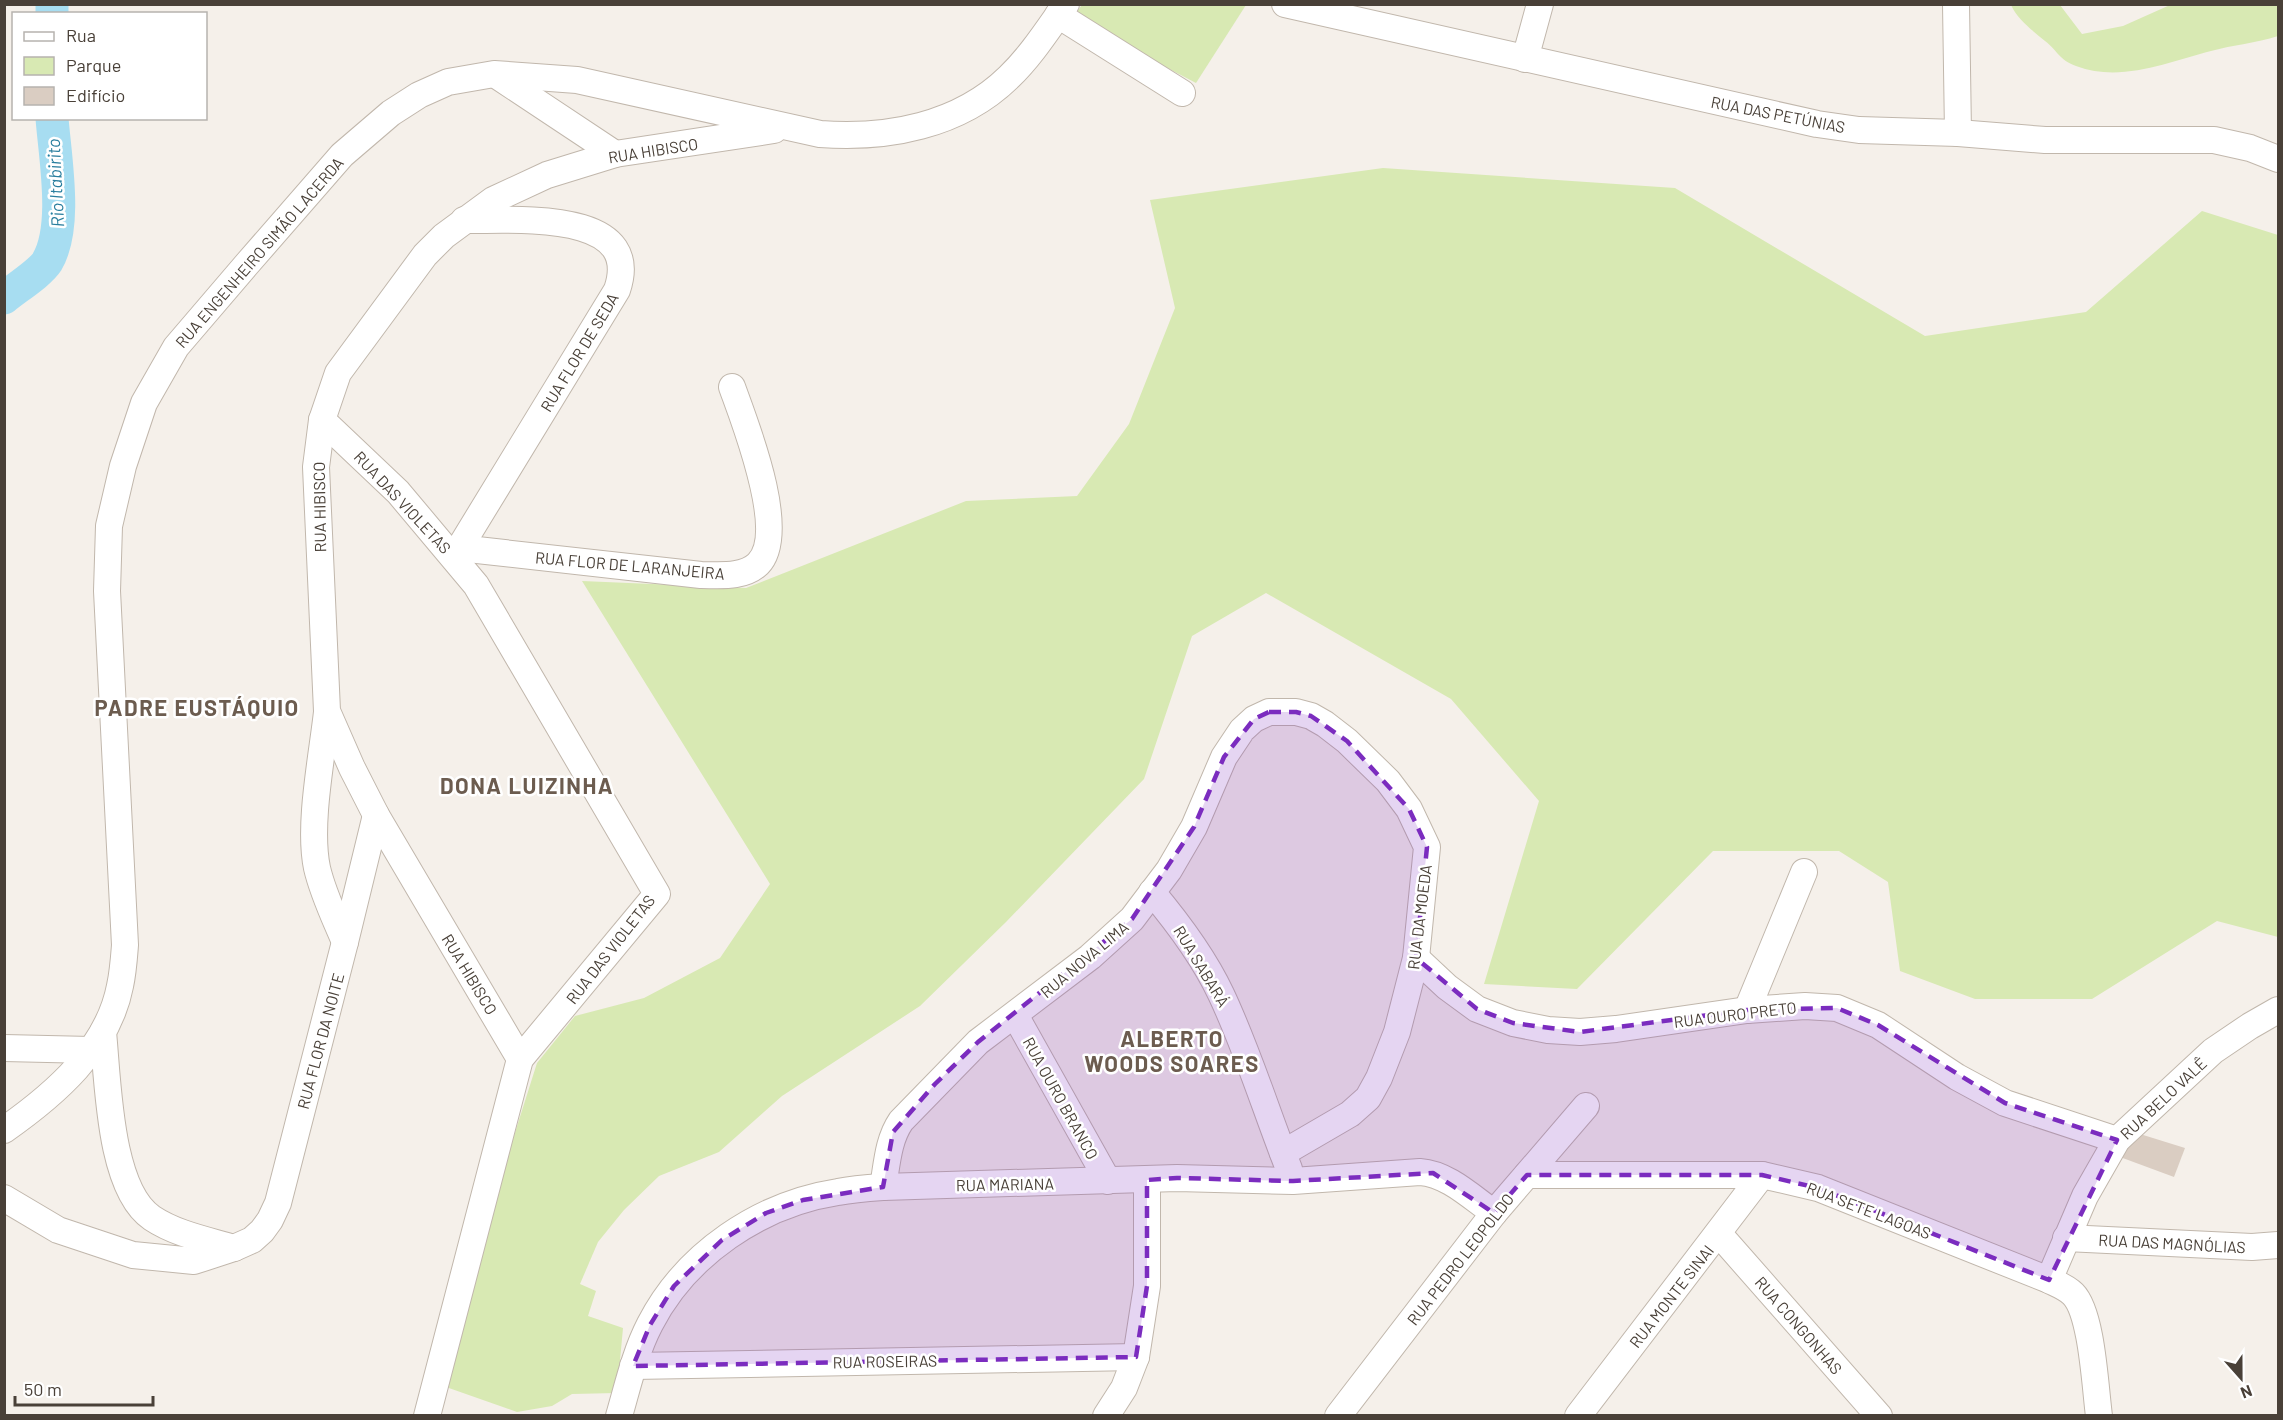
<svg xmlns="http://www.w3.org/2000/svg" width="2283" height="1420" viewBox="0 0 2283 1420" font-family="Barlow,sans-serif">
  <rect width="100%" height="100%" fill="#f5f0ea"/>
  <!-- green -->
  <g fill="#d8e9b3">
    <path d="M1082,5h164l-50,78 -124,-65z"/>
    <path d="M2011,5h49l22,29 41,-8 47,-21h108v31c-22,7 -45,9 -67,15 -43,11 -90,32 -135,15 -17,-6 -18,-15 -31,-25 -13,-11 -27,-21 -34,-36z"/>
    <path d="M1383,168l292,20 250,148 161,-24 116,-101 76,24v702l-61,-16 -125,78h-117l-75,-28 -12,-89 -49,-31h-126l-136,138 -93,-5 55,-183 -88,-102 -185,-106 -74,43 -48,143 -138,143 -86,84 -138,90 -63,56 -60,24 -35,34 -26,32 -18,42 16,7 -8,25 35,12 -6,65 -45,1 -20,12 -35,6 -71,-25 36,-150 55,-174 38,-47 69,-18 76,-40 50,-74 -188,-303 164,7 220,-87 111,-5 52,-72 46,-116 -25,-108z"/>
  </g>
  <g fill="none" stroke-linecap="round" stroke-linejoin="round">
    <!-- river -->
    <g stroke="#a7ddf1" stroke-width="33">
      <path d="M52,14v-10"/>
      <path d="M4,298c12,-10 36,-25 43,-36 21,-35 8,-104 5,-144"/>
    </g>
  </g>
  <!-- building -->
  <path fill="#dacdc2" d="M2140,1134l45,14 -11,29 -54,-20z"/>
  <g fill="none" stroke-linecap="round" stroke-linejoin="round">
    <!-- minor casing -->
    <g stroke="#c1b7ac" stroke-width="28">
      <g id="minor">
        <path d="M1285,4l532,120 42,6 99,3 87,7h169l36,8 28,11"/>
        <path d="M1956,4l2,129"/>
        <path d="M1058,15l124,78"/>
        <path d="M1525,59l15,-55"/>
        <path d="M496,75l119,79"/>
        <path d="M322,420l76,72 78,93 181,309 -137,165 -93,357"/>
        <path d="M459,548l242,27c19,0 42,3 57,-11 31,-31 -13,-141 -26,-177"/>
        <path d="M454,557l163,-267c28,-82 -105,-69 -153,-70"/>
        <path d="M327,712c-5,45 -19,113 -10,156 6,26 18,50 28,74"/>
        <path d="M1152,892c26,31 52,66 69,102 27,57 45,117 68,175"/>
        <path d="M1416,958l31,29 30,22 36,14 35,7 32,2 36,-3 131,-19 58,-4 32,2 41,17 79,52 48,26 112,37"/>
        <path d="M1747,1010l57,-138"/>
        <path d="M1015,1015l93,166"/>
        <path d="M103,1032c5,49 6,157 49,186 24,16 55,22 82,30"/>
        <path d="M4,1048l87,2"/>
        <path d="M520,1059l-144,-244 -24,-47 -25,-57 -11,-244 6,-47 16,-47 87,-118 19,-19 49,-36 54,-25 68,-21 159,-24"/>
        <path d="M4,1130c50,-35 104,-81 116,-144 3,-13 4,-28 5,-41l-18,-354 2,-65 14,-60 21,-63 32,-56 71,-83 95,-109 49,-42 28,-18 29,-13 46,-8 83,6 243,54c67,5 139,-8 189,-57 22,-21 39,-48 57,-73"/>
        <path d="M1527,1175h235l56,13 231,92c8,4 17,7 24,14 19,19 22,92 26,122"/>
        <path d="M883,1187c4,-23 5,-47 18,-66l77,-79 112,-85 42,-38 37,-49 25,-43 30,-70 18,-27 12,-11 15,-7h27l15,4 14,8 22,17 41,40 21,28 18,38 -11,111 -19,74 -18,46 -11,20 -18,16 -67,39"/>
        <path d="M4,1198l54,32 75,25 61,6 40,-13 18,-8 10,-9 8,-11 8,-17 67,-261 31,-127"/>
        <path d="M1719,1234l160,182"/>
        <path d="M2066,1238l186,9 26,-2"/>
        <path d="M2049,1280l36,-84 32,-56 96,-89 37,-25 28,-16"/>
        <path d="M633,1366l503,-9"/>
        <path d="M619,1416c9,-31 16,-63 31,-92 36,-70 110,-120 188,-132 15,-3 30,-4 45,-5l294,-9 116,3 127,-9c28,2 51,25 74,41"/>
        <path d="M1106,1416l18,-28 12,-31 11,-71v-106"/>
        <path d="M1338,1416l156,-203 92,-107"/>
        <path d="M1578,1416l184,-241"/>
      </g>
    </g>
    <!-- minor -->
    <use href="#minor" stroke="#fff" stroke-width="26"/>
  </g>
  <!-- marked area -->
  <path fill="#7b2cbf" fill-opacity="0.2" stroke="#7b2cbf" stroke-width="4.5" stroke-dasharray="12 8" stroke-linejoin="round" d="M1269,712h27l15,4 36,25 62,68 18,38 -11,111 61,51 36,14 67,9 167,-22 90,-2 41,17 127,78 112,37 -68,140 -231,-92 -56,-13h-235l-33,38 -61,-40 -140,8 -116,-3 -30,2v106l-11,71 -503,9 17,-41 24,-39 48,-46 44,-27 37,-13 80,-13 10,-55 42,-48 43,-42 154,-123 62,-92 30,-70 30,-38z"/>
  <g text-anchor="middle" dominant-baseline="central" stroke-width="5" stroke-linejoin="round" paint-order="stroke">
    <!-- street labels -->
    <g font-size="16" fill="#494038" stroke="#fff">
      <text transform="translate(1778 114) rotate(11)">RUA DAS PETÚNIAS</text>
      <text transform="translate(653 150) rotate(-9)">RUA HIBISCO</text>
      <text transform="translate(259 252) rotate(-49)">RUA ENGENHEIRO SIMÃO LACERDA</text>
      <text transform="translate(579 352) rotate(-59)">RUA FLOR DE SEDA</text>
      <text transform="translate(403 502) rotate(47)">RUA DAS VIOLETAS</text>
      <text transform="translate(319 507) rotate(-91)">RUA HIBISCO</text>
      <text transform="translate(630 565) rotate(5)">RUA FLOR DE LARANJEIRA</text>
      <text transform="translate(1419 917) rotate(-83)">RUA DA MOEDA</text>
      <text transform="translate(610 949) rotate(-52)">RUA DAS VIOLETAS</text>
      <text transform="translate(1084 959) rotate(-40)">RUA NOVA LIMA</text>
      <text transform="translate(1202 966) rotate(59)">RUA SABARÁ</text>
      <text transform="translate(470 974) rotate(59)">RUA HIBISCO</text>
      <text transform="translate(1735 1014) rotate(-7)">RUA OURO PRETO</text>
      <text transform="translate(320 1041) rotate(-75)">RUA FLOR DA NOITE</text>
      <text transform="translate(1061 1098) rotate(61)">RUA OURO BRANCO</text>
      <text transform="translate(2163 1098) rotate(-43)">RUA BELO VALÊ</text>
      <text transform="translate(1005 1184) rotate(-1)">RUA MARIANA</text>
      <text transform="translate(1869 1210) rotate(21)">RUA SETE LAGOAS</text>
      <text transform="translate(2172 1243) rotate(3)">RUA DAS MAGNÓLIAS</text>
      <text transform="translate(1460 1259) rotate(-52)">RUA PEDRO LEOPOLDO</text>
      <text transform="translate(1671 1296) rotate(-52)">RUA MONTE SINAI</text>
      <text transform="translate(1799 1325) rotate(49)">RUA CONGONHAS</text>
      <text transform="translate(885 1361) rotate(-1)">RUA ROSEIRAS</text>
    </g>
    <!-- water labels -->
    <g font-size="18" font-style="italic" fill="#2a7e9e" stroke="#fff">
      <text transform="translate(55 183) rotate(-93)">Rio Itabirito</text>
    </g>
    <!-- district labels -->
    <g font-size="22" font-weight="bold" letter-spacing="1.5" fill="#6c5c4f" stroke="#fff">
      <text x="197" y="707">PADRE EUSTÁQUIO</text>
      <text x="527" y="785">DONA LUIZINHA</text>
      <text x="1172" y="1038">ALBERTO<tspan x="1172" dy="25">WOODS SOARES</tspan></text>
    </g>
  </g>
  <!-- border -->
  <rect width="2283" height="1420" fill="none" stroke="#494038" stroke-width="12"/>
  <!-- legend -->
  <rect x="12" y="12" width="195" height="108" fill="#ffffff" stroke="#b6b3af" stroke-width="1.5"/>
  <rect x="24" y="32" width="30" height="9" fill="#ffffff" stroke="#b6b3af" stroke-width="1.5"/>
  <text x="66" y="42" font-size="18" fill="#494038">Rua</text>
  <rect x="24" y="57" width="30" height="18" fill="#d8e9b3" stroke="#b6b3af" stroke-width="1.5"/>
  <text x="66" y="72" font-size="18" fill="#494038">Parque</text>
  <rect x="24" y="87" width="30" height="18" fill="#dacdc2" stroke="#b6b3af" stroke-width="1.5"/>
  <text x="66" y="102" font-size="18" fill="#494038">Edifício</text>
  <!-- north arrow -->
  <g transform="translate(2241 1378) rotate(159)" stroke="#ffffff" stroke-width="4.5" paint-order="stroke">
  <path d="M0-4.5L10 22L0 15L-10 22Z" fill="#494038"/>
  <text y="-9" font-size="16" font-weight="bold" text-anchor="middle" fill="#494038">N</text>
  </g>
  <!-- scale -->
  <path d="M15 1396v9h138v-9" fill="none" stroke="#494038" stroke-width="3"/>
  <text x="24" y="1396" font-size="18" fill="#494038" stroke="#ffffff" stroke-width="4.5" paint-order="stroke">50 m</text>
</svg>
